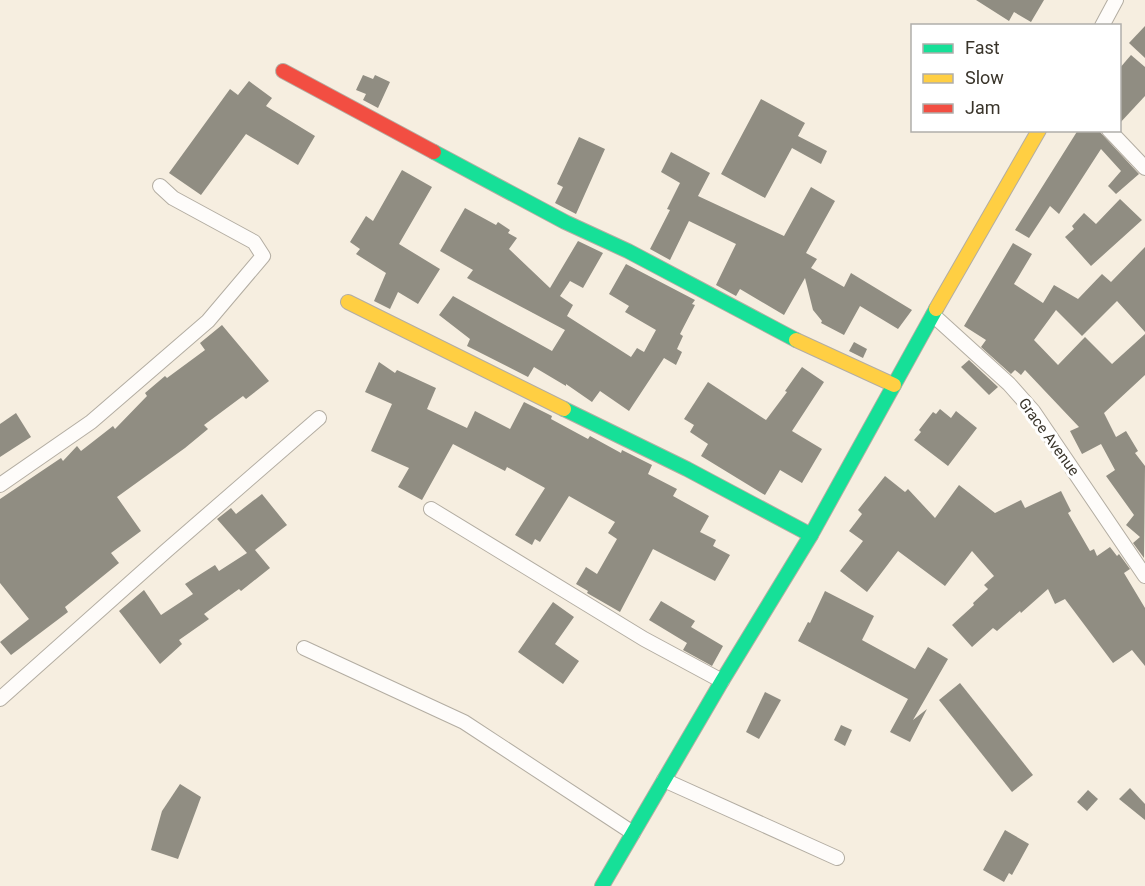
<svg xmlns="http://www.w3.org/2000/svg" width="1145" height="886" viewBox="0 0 1145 886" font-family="Roboto,sans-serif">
  <rect width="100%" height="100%" fill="#f6eee0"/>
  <!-- building -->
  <g fill="#908d82">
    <path d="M976,0h68l-13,22 -17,-10 -5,9z"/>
    <path d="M1145,26v32l-16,-15z"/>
    <path d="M1131,55l14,12v29l-26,28v-55z"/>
    <path d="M363,75l10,4 2,-4 15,7 -12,26 -15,-8 3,-6 -10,-4z"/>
    <path d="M249,81l23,17 -6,8 49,30 -17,29 -52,-31 -45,61 -32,-22 61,-84 8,6z"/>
    <path d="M761,99l44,24 -7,13 29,15 -6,13 -29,-16 -27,50 -44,-24z"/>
    <path d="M1078,130h20l2,2 39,42 -23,20 -8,-8 13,-15 -20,-22 -42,65 -9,-8 -21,32 -14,-8z"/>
    <path d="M579,137l26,12 -29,65 -21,-11 8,-16 -6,-3z"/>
    <path d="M671,152l39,21 -12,23 86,40 27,-49 24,14 -29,52 11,6 -6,9 33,19 7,-14 61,37 -14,19 -38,-23 -16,29 -23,-12 1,-2 -9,-11 -8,-32 -21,37 -44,-26 -4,7 -20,-11 20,-41 -47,-23 -19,39 -20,-11 20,-39 -3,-1 13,-26 -19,-11z"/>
    <path d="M402,170l30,17 -33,57 41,25 -22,35 -20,-12 -8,17 -16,-8 12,-28 -30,-19 4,-5 -10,-7 16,-26 7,5z"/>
    <path d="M1120,199l22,21 -51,46 -26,-29 9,-8 -2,-3 12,-13 12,11z"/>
    <path d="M465,208l31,17 2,-3 12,8 -2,3 9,5 -8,11 41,39 28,-47 25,12 -20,35 -13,-7 -10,15 13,9 -6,11 64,41 6,-9 7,4 12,-22 -31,-18 4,-6 -20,-12 17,-30 69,36 -3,4 3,1 -15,29 3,2 -6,13 5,3 -6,13 -12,-7 -35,53 -29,-20 -8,11 -26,-18v2l-32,-19 -6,10 -61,-31 3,-7 -31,-24 14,-19 99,55 13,-21 -98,-52 6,-8 -33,-19z"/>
    <path d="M1013,243l19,11 -18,30 29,19 11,-18 24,14 24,-25 9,8 34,-35v85l-28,-31 -35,35 -26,-26 -22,30 24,25 27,-28 27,27 33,-30v41l-41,38 12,24 10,-6 12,20 -3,2 10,13 -1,92 -11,-15 7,-6 -14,-12 8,-10 -28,-39 9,-6 -14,-26 -19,10 -12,-23 9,-4 -54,-57 -4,5 -6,-5 -4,4 -30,-27 5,-7 -22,-14z"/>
    <path d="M222,325l47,56 -23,18 -3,-3 -39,29 4,4 -23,19 -68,49 24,34 -30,22 8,10 -54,44 3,5 -57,43 -11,-13 29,-23 -29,-36v-84l61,-41 2,3 14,-15 4,5 32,-25 2,3 32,-33 -2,-3 20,-17 2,2 38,-28 -5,-7z"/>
    <path d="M854,342l13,7 -4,9 -14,-7z"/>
    <path d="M969,360l29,27 -9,8 -28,-28z"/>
    <path d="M379,362l16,11 2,-3 39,18 -9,21 40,19 8,-17 35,18 14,-27 28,14 -1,3 37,20 2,-3 31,17 1,-3 30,15 -4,9 29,15 -4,7 36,20 -9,16 16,8 -3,6 17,9 -15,26 -62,-32 -33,63 -33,-19 1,-2 -12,-7 10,-17 11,7 20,-35 -9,-6 7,-11 -46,-26 -29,46 -5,-3 -3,6 -17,-10 30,-47 -38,-21 -2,4 -52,-27 -31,56 -24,-13 11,-19 -38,-17 21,-47 -27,-12z"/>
    <path d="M802,367l22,15 -32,49 30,18 -20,34 -22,-13 -15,25 -64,-39 7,-12 -18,-12 4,-7 -10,-6 24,-37 58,38 21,-28 -2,-1z"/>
    <path d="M940,409l11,9 5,-7 21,17 -29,38 -34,-26 7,-8 -2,-2 14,-18 3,2z"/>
    <path d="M16,413l15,24 -31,20v-33z"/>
    <path d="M885,476l20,16 3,-3 27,29 24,-33 36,28 26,-13 4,8 36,-17 10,20 -3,2 22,38 4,-2 3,7 13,-9 7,9 2,-2 11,15 -6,4 21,35v58l-13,-16 -19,13 -48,-64 -10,5 -7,-15 -27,24 -1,-2 -23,20 -4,-3 -21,19 -20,-22 22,-20 -1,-2 15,-14 -4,-4 10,-9 -22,-25 -27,35 -47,-35 -31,41 -27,-21 23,-30 -14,-10 13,-17 -4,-4z"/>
    <path d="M262,494l25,31 -32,25 15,18 -29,23 -2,-2 -35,25 5,5 -30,21 3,4 -22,20 -41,-53 25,-21 17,25 32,-21 -8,-10 30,-19 4,6 28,-18 -30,-34 14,-11 5,6z"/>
    <path d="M825,591l49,25 -12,24 53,29 13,-22 20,12 -35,61 14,-11 -17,33 -20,-10 18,-33 -110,-58 10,-19 2,1z"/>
    <path d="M661,601l34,20 -4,6 32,19 -11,20 -29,-16 4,-7 -38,-23z"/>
    <path d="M553,602l21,15 -19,27 24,17 -16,23 -45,-32z"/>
    <path d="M960,683l73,92 -21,17 -73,-92z"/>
    <path d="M765,692l16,8 -22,39 -13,-7z"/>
    <path d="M841,725l11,5 -7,16 -11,-6z"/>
    <path d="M180,784l21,13 -23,62 -27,-9 11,-39z"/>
    <path d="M1130,788l15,16v16l-26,-21z"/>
    <path d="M1088,790l10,9 -11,12 -10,-9z"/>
    <path d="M1005,830l24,14 -17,31 -3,-2 -5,9 -21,-12z"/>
  </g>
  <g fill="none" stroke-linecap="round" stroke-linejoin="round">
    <!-- street casing -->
    <g stroke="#b3ada2" stroke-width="16">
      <g id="street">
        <path d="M1102,26l14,-26"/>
        <path d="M1109,130l36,38"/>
        <path d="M933,315l76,69 24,27 112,165"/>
        <path d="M0,485l91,-63 117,-101 55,-65 -9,-14 -81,-44 -13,-12"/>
        <path d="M431,509l213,130 78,42"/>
        <path d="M304,648l160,74 169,111"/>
        <path d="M0,699l166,-148 153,-133"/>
        <path d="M664,780l173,78"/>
      </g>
    </g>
    <!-- fast casing -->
    <g stroke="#b3ada2" stroke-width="16">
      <g id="fast">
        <path d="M434,152l131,70 63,29 168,89"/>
        <path d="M564,409l123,60 124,66"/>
        <path d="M602,886l120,-205 89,-146 125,-226"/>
      </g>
    </g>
    <!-- slow casing -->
    <g stroke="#b3ada2" stroke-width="16">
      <g id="slow">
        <path d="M348,302l216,107"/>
        <path d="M936,309l103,-179"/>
        <path d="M796,340l98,45"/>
      </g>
    </g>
    <!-- jam casing -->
    <g stroke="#b3ada2" stroke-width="16">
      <path id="jam" d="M283,71l151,81"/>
    </g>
    <!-- street -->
    <use href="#street" stroke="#fefcfa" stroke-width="14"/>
    <!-- fast -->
    <use href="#fast" stroke="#16e098" stroke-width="14"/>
    <!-- slow -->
    <use href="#slow" stroke="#ffcf43" stroke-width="14"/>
    <!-- jam -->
    <use href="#jam" stroke="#f24e42" stroke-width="14"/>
  </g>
  <g text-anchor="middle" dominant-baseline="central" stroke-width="6" stroke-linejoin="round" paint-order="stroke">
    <!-- street labels -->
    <g font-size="15" fill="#39342a" stroke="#fff">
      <text transform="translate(1049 437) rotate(54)">Grace Avenue</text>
    </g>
  </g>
  <!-- legend -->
  <rect x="911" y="24" width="210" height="108" fill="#ffffff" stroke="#b0aeaa" stroke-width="1.5"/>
  <rect x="923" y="44" width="30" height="9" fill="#16e098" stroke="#b0aeaa" stroke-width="1.5"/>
  <text x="965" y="54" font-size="18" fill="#39342a">Fast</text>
  <rect x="923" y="74" width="30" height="9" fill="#ffcf43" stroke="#b0aeaa" stroke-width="1.5"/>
  <text x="965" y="84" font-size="18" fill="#39342a">Slow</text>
  <rect x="923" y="104" width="30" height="9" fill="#f24e42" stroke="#b0aeaa" stroke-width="1.5"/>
  <text x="965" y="114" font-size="18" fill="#39342a">Jam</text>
</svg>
